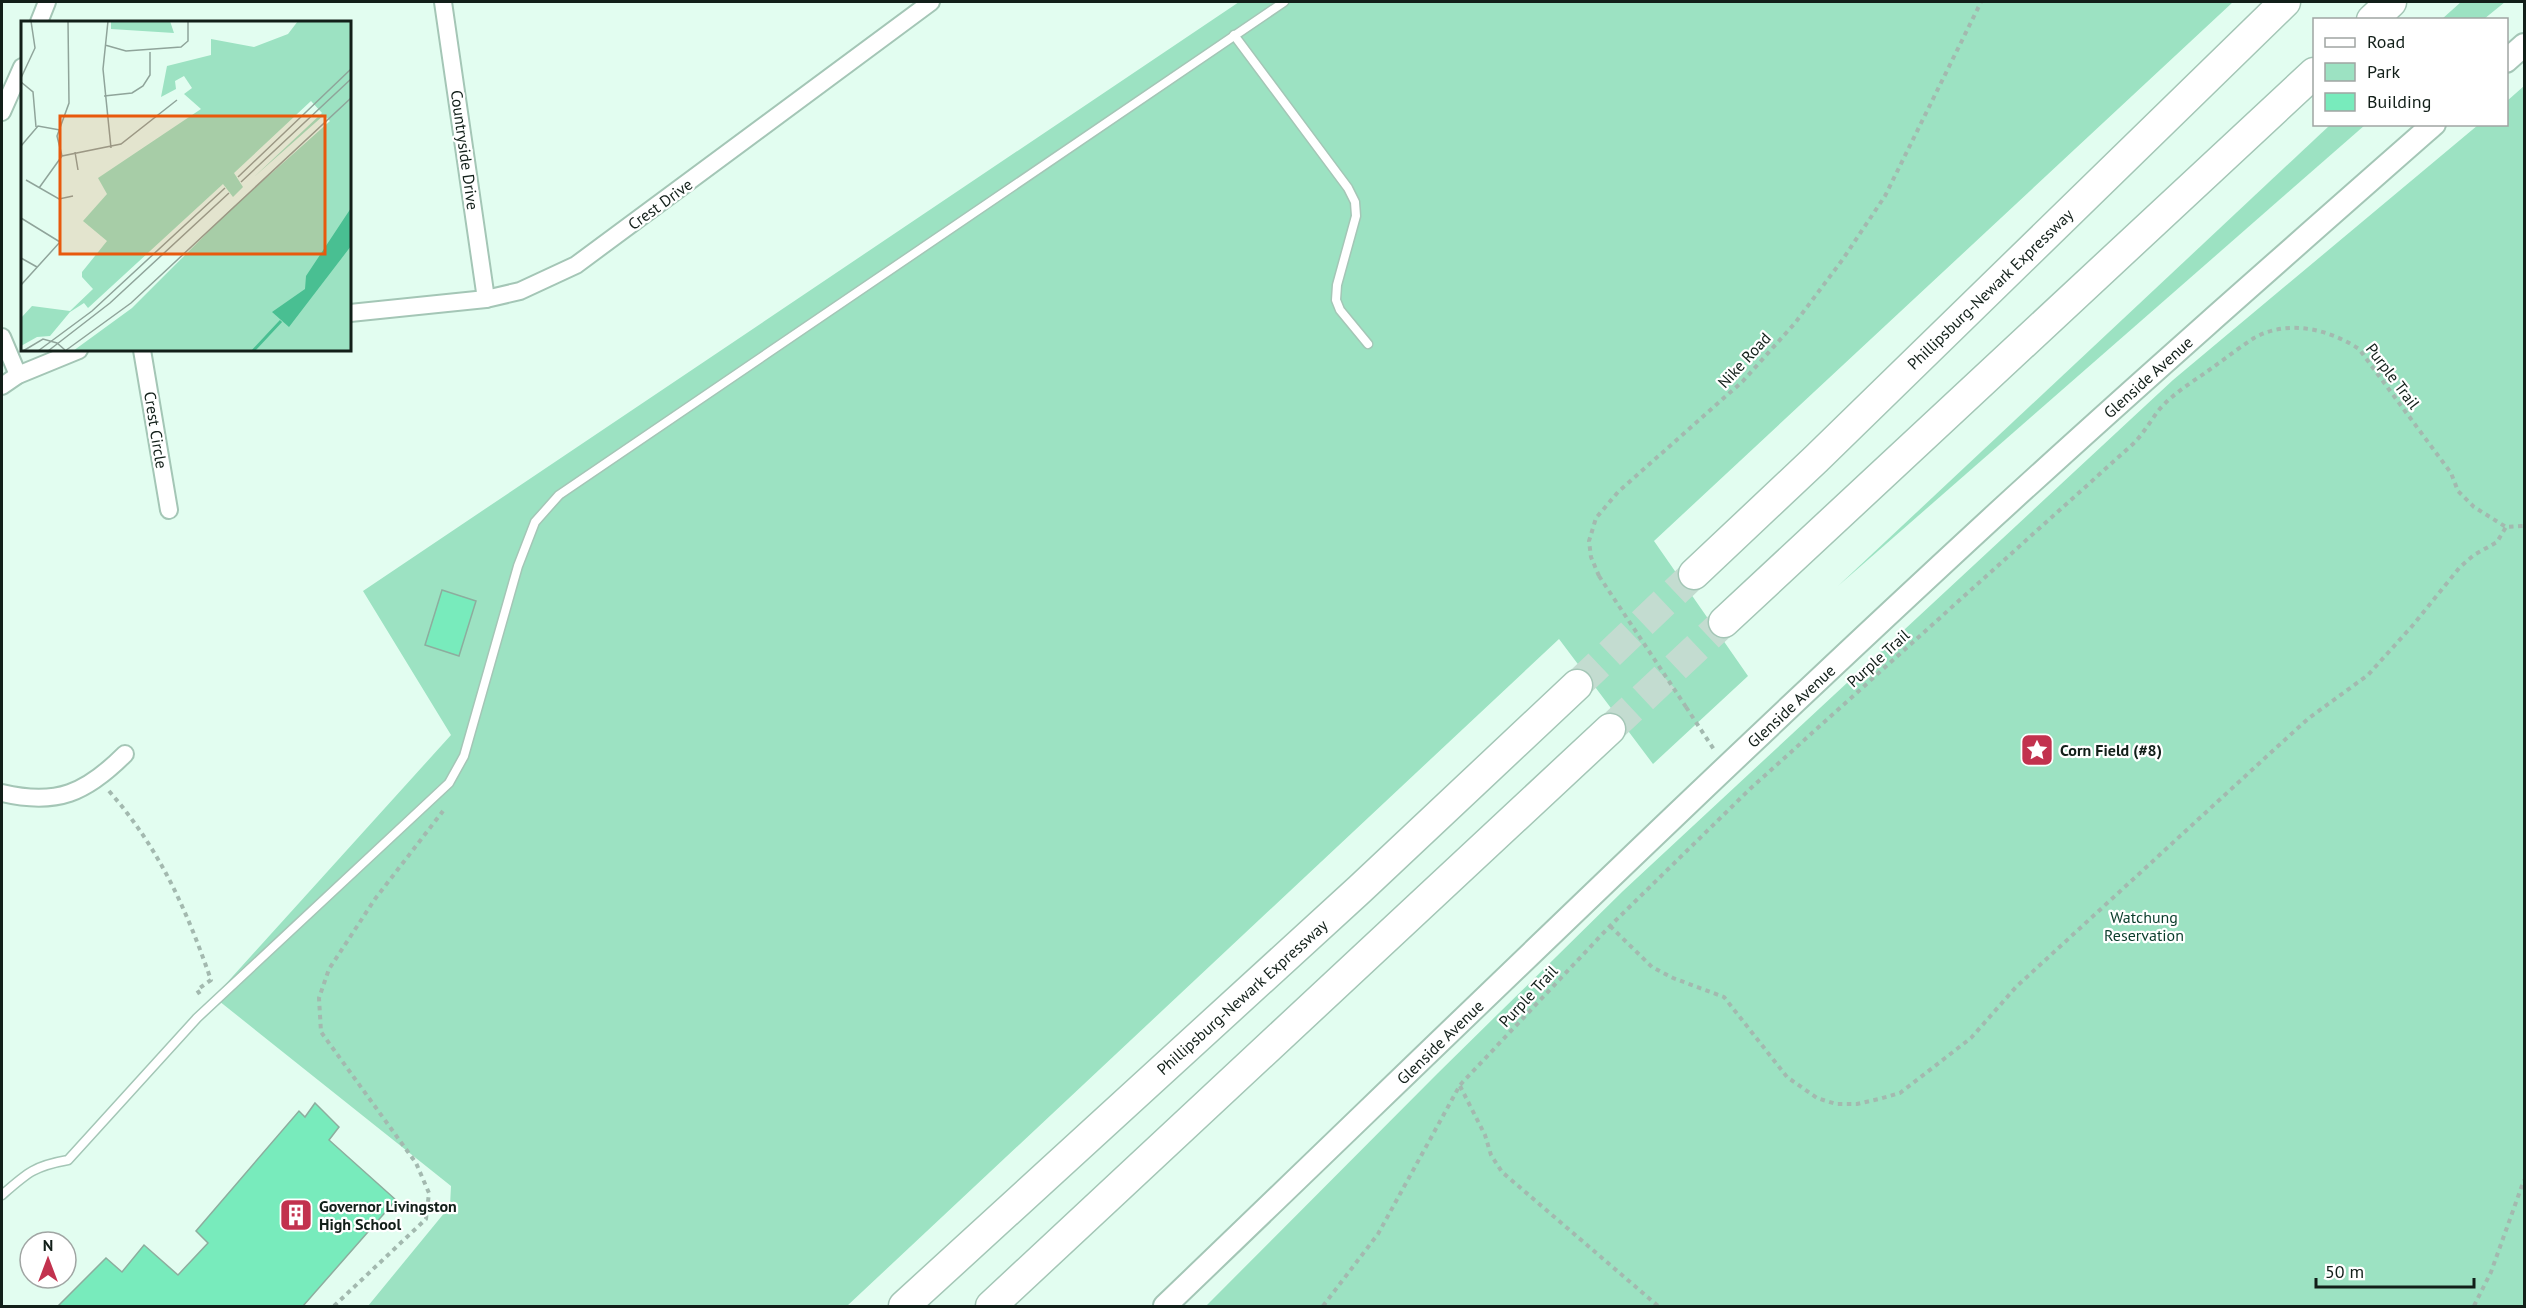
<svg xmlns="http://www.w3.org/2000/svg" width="2526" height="1308" viewBox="0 0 2526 1308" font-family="'PT Sans',sans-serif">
  <rect width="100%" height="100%" fill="#e2fdf0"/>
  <!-- green -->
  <g fill="#9ce2c2">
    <path d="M1239,2h994l-579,539 94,135 -95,88 -94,-125 -712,667h-479l82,-100 1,-20 -237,-189 237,-262 -88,-144z"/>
    <path d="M2461,2h44l-21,17h-42z"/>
    <path d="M2524,86v1220h-1318l232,-233 185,-182 550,-511 305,-255 28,-1 1,-23z"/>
    <path d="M2330,125h35l-527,461z"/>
  </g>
  <!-- building -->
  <g fill="#78ebbc" stroke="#8dad9e" stroke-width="1.5">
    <path d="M442,590l34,11 -17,55 -34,-11z"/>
    <path d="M315,1103l24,24 -10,13 67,60 -93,106h-245l48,-48 16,14 22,-27 34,30 30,-32 -12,-12 103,-120 6,6z"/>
  </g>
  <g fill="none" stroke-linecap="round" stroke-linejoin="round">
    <!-- highway-tunnel -->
    <g stroke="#c3dcd0" stroke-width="30" stroke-dasharray="30 15" stroke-linecap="butt">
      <path d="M1577,685l117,-111"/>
      <path d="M1610,729l114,-107"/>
    </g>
    <!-- lane casing -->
    <g stroke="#a4c6b6" stroke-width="11">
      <g id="lane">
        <path d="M1234,35l114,153 7,14 1,14 -19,69 -1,15 4,10 28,34"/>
        <path d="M2,1195c25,-22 32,-29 66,-35l129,-142 252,-235 15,-27 54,-190 17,-44 24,-27 725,-493"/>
      </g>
    </g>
    <!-- street casing -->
    <g stroke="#a4c6b6" stroke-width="20">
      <g id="street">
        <path d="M443,2l43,297"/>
        <path d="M39,22l8,-20"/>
        <path d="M2,112l20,-45"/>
        <path d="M350,313l136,-14 34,-8 56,-26 355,-263"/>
        <path d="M2,337l16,38"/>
        <path d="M142,350l27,160"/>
        <path d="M2,386l16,-11 61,-25"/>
        <path d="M2,793c55,13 84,0 123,-39"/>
      </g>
    </g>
    <!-- secondary casing -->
    <g stroke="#a4c6b6" stroke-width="26">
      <g id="secondary">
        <path d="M2506,61l18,-16"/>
        <path d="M1165,1306c274,-263 546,-529 826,-787 146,-134 294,-264 443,-395"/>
      </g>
    </g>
    <!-- highway casing -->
    <g stroke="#a4c6b6" stroke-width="33">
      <g id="highway">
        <path d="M2372,20l19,-18"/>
        <path d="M1694,574l122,-115 469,-457"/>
        <path d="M1724,622l590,-549"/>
        <path d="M904,1306l456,-417 217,-204"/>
        <path d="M991,1306l619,-577"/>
      </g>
    </g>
    <!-- path -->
    <g stroke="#a3b9af" stroke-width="4" stroke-dasharray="4.5 4.5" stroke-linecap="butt">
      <path d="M1599,576l-8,-19 -2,-16 7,-23 22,-26 125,-111 52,-58 48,-64 42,-63 96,-194"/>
      <path d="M1686,707l29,44"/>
      <path d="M109,791c50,57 77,117 102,189l-14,10 4,6"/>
      <path d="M1610,926l42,41 21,11 51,19 63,80 30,21 19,6h21l22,-5 21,-6 71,-55 45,-51 262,-241 31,-28 59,-43 45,-50 47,-58 14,-12 23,-13 9,-15"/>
      <path d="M1460,1086l25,49 6,20 11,17 156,134"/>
      <path d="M334,1306l92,-87 3,-26 -13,-30 -95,-131 -2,-34 10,-29 46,-70 68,-88"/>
      <path d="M1323,1306l55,-72 82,-149 150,-159 141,-138 382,-344c10,-10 17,-22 25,-33 15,-18 36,-30 54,-43 14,-10 28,-21 42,-30 34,-19 75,-9 105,11l92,124 7,18 16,16 32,20 18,-1"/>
      <path d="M2474,1306l17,-34 33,-92"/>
    </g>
    <!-- lane -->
    <use href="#lane" stroke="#fff" stroke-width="8"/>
    <!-- street -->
    <use href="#street" stroke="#fff" stroke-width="16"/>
    <!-- secondary -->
    <use href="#secondary" stroke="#fff" stroke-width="22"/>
    <!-- highway -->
    <use href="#highway" stroke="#fff" stroke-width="30"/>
    <!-- path-bridge -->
    <path stroke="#a3b9af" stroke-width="4" stroke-dasharray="4.5 4.5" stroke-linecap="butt" d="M1599,576l87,131"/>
  </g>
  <!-- icons -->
  <defs>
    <g id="sight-square" transform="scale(1.725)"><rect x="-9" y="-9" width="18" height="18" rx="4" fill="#c2324e" stroke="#fff"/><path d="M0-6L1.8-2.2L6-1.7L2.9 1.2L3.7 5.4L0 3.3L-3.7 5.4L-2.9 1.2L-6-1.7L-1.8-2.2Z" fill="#fff"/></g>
    <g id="building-square" transform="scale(1.725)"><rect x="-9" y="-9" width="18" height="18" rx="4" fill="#c2324e" stroke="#fff"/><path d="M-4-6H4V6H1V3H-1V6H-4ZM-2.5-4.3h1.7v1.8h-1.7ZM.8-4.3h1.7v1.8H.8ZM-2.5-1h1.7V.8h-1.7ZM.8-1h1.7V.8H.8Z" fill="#fff"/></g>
  </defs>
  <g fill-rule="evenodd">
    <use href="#sight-square" x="2037" y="750"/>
    <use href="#building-square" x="296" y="1215"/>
  </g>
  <g text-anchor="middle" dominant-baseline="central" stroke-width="4.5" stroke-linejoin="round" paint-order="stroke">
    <!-- street labels -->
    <g font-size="16" fill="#121f19" stroke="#fff">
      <text transform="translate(465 150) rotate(82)">Countryside Drive</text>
      <text transform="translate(660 204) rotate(-36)">Crest Drive</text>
      <text transform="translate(1990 289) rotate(-44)">Phillipsburg-Newark Expressway</text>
      <text transform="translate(1744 360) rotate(-47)">Nike Road</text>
      <text transform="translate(2393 376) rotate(53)">Purple Trail</text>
      <text transform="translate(2148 377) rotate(-42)">Glenside Avenue</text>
      <text transform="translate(156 430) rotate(81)">Crest Circle</text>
      <text transform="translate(1878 658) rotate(-42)">Purple Trail</text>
      <text transform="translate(1791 706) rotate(-43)">Glenside Avenue</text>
      <text transform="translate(1528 996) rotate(-47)">Purple Trail</text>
      <text transform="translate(1242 997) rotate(-42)">Phillipsburg-Newark Expressway</text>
      <text transform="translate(1440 1042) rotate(-44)">Glenside Avenue</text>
    </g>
    <!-- poi labels -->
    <g font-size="16" font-weight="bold" fill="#121f19" stroke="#fff" text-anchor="start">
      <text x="2060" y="750">Corn Field (#8)</text>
      <text x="319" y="1206">Governor Livingston<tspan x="319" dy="18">High School</tspan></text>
    </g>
    <!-- park labels -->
    <g font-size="16" fill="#093d2b" stroke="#fff">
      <text x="2144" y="917">Watchung<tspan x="2144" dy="18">Reservation</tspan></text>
    </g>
  </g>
  <!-- overview -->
  <g transform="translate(21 21)">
    <rect width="330" height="330" fill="#e2fdf0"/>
    <path d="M90,0h59l4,12 -63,-4zM277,0h53v330h-278l59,-43 98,-98 100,-89 -6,-6 -71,63 69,-65 -11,-12 -77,72 9,14 -10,10 -10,-13 -135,124 -4,-5 -14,9 -20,24 -13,1 -16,9v-28l11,-12 38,5 23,-22 -11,-12v-5l25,-31 -24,-20 24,-27 -9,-16 103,-69 -17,-15 8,-6 -8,-12 -9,5 1,8 -15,8 6,-31 44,-11v-16l43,8 34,-13z" fill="#9ce2c2"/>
    <path d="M330,187v38l-62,81 -17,-15 33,-23 1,-13z" fill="#49bf92"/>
    <path fill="none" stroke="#49bf92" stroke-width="3" d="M232,330l28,-30"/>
    <path fill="none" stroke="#8fa49a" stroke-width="1.5" d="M87,0l-5,48 8,79M84,24l21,6 55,-4 7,-6v-20M0,57l14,-30 -4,-27M0,61l12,10 3,35M83,75l28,-3 11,-7 7,-11v-23M0,125l17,-20 22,4M54,131l3,18M41,135l-5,-20 12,-33 -1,-82M217,156l113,-108M5,159l33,19 14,-3M220,161l110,-103M18,167l23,-32 59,-12 56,-44M0,197l39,24 -39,43M0,237l16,9M2,330l20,-12 14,4 8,7M17,330l54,-40 133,-123M27,330l62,-48 119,-110M44,330l66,-48 220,-205"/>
    <path fill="#e8590c" fill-opacity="0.15" stroke="#e8590c" stroke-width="3" d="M39,95h265v138h-265z"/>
    <rect width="330" height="330" fill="none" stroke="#121f19" stroke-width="3"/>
  </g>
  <!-- border -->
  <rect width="2526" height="1308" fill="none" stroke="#121f19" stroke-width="6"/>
  <!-- legend -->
  <rect x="2313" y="18" width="195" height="108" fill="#ffffff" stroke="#a0a5a3" stroke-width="1.5"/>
  <rect x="2325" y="38" width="30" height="9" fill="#ffffff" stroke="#a0a5a3" stroke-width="1.5"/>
  <text x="2367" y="48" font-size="18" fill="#121f19">Road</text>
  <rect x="2325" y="63" width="30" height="18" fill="#9ce2c2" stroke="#a0a5a3" stroke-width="1.5"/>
  <text x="2367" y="78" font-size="18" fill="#121f19">Park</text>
  <rect x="2325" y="93" width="30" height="18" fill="#78ebbc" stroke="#a0a5a3" stroke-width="1.5"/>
  <text x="2367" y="108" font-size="18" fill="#121f19">Building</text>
  <!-- north arrow -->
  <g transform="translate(48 1260)"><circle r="28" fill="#ffffff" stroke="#a0a5a3" stroke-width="1.5"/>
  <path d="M0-4.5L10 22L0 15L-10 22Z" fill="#c2324e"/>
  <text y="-9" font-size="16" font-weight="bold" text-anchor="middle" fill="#121f19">N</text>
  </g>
  <!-- scale -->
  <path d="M2316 1278v9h158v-9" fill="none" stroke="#121f19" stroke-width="3"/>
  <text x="2325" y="1278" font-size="18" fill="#121f19" stroke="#ffffff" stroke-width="4.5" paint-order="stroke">50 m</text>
</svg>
